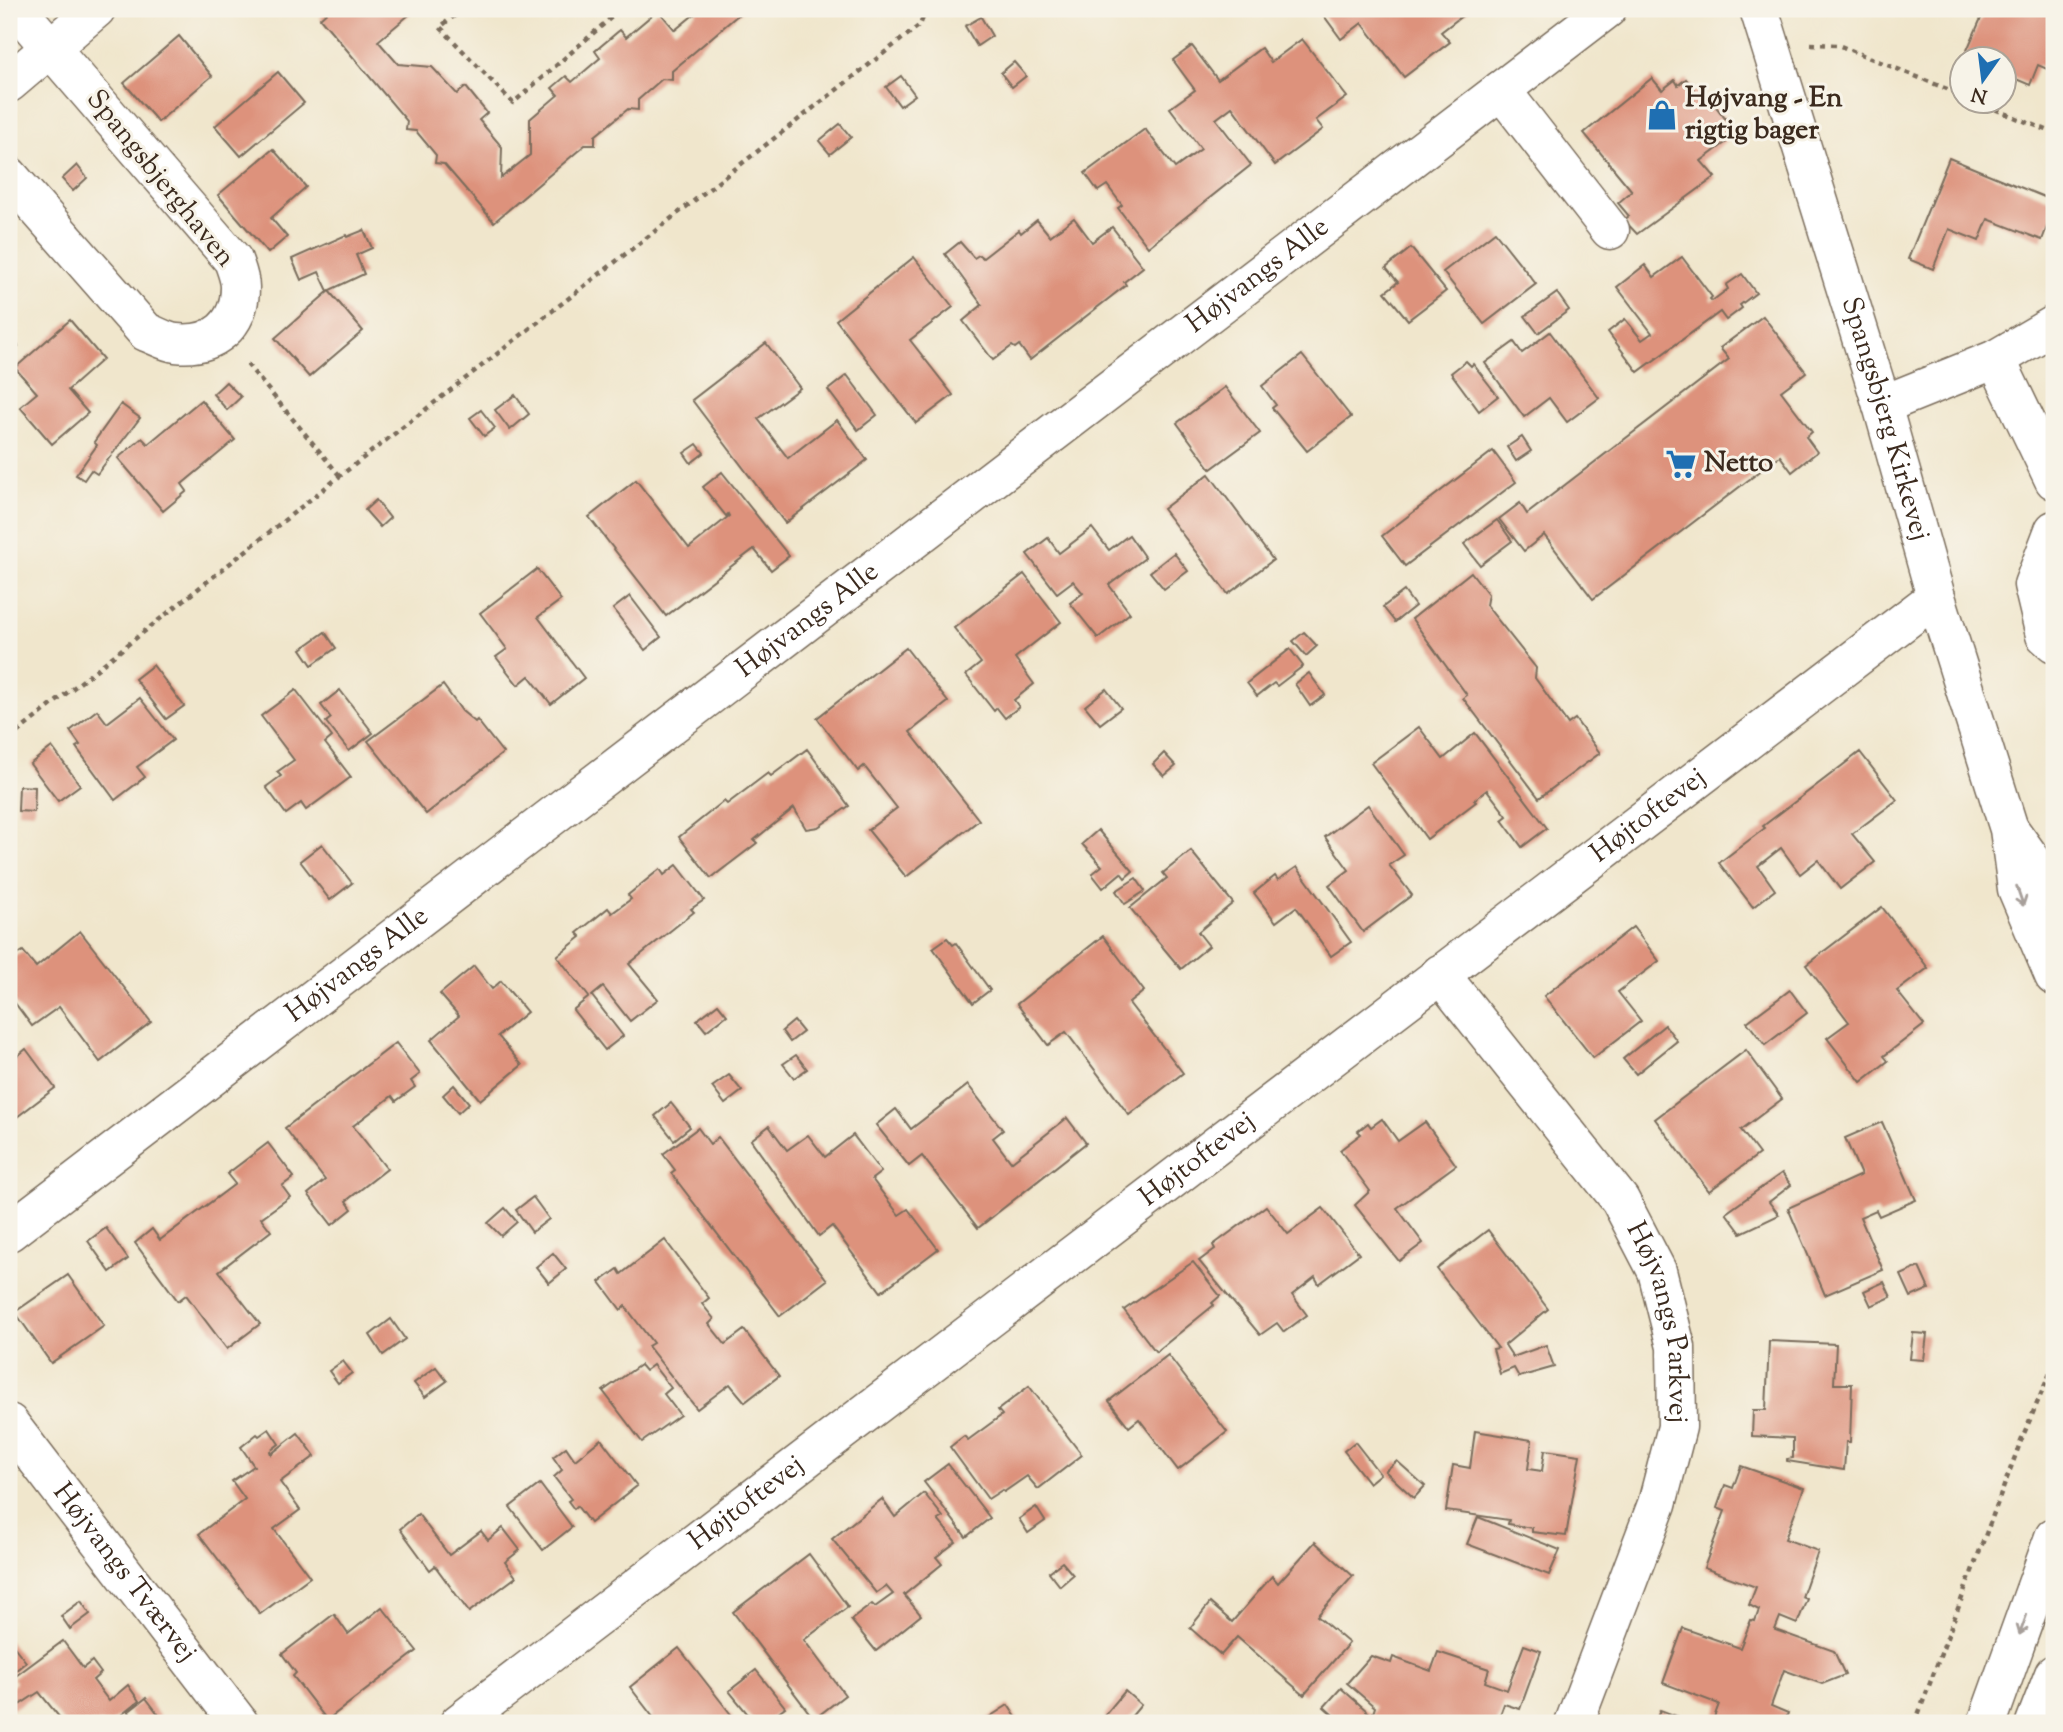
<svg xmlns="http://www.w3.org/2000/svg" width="2063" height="1732" viewBox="0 0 2063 1732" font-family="'Sorts Mill Goudy',serif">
  <rect width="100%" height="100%" fill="#f7f3e8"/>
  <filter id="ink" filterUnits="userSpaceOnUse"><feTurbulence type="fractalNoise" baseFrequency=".0143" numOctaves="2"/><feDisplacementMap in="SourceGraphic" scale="14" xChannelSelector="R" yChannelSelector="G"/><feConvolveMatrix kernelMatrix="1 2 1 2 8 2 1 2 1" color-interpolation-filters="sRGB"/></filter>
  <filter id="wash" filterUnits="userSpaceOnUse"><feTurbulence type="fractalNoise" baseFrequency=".00686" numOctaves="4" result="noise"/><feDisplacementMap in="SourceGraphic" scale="28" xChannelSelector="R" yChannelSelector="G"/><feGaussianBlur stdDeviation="1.57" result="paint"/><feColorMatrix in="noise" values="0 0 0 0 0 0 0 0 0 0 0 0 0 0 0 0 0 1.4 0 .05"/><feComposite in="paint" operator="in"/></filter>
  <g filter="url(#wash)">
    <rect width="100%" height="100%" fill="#f0e6cc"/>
    <g id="blocks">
      <!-- building -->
      <g fill="#dd927c">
        <path d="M330,9h86l-38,32 20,23 34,3 25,27 9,-7 21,26 -8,7 23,27 -1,31 29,-23v-36l28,-24 -6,-7 14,-12 6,6 28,-24 -5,-7 25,-21 6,7 32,-27 17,20 22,-18 -2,-3h50l-73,62v9l-10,-1 -24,21v10l-10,-1 -33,27v9h-10l-91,77 -50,-58 -9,-1 1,-8 -20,-24 -10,-1 1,-9 -87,-103z"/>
        <path d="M1319,9l50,1 102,-1 -30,23 9,10 -46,35 -42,-54 -21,16z"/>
        <path d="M1985,9h69v63l-16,-7 -8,20 -26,-11v-14h-35l-5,-3z"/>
        <path d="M981,17l11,19 -15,10 -12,-20z"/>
        <path d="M179,36l33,40 -54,46 -34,-39z"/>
        <path d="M1302,39l45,58 -31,23 7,9 -48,36 -43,-58 -16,12 35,46 -103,82 -30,-39 4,-3 -15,-20 -9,6 -13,-18 60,-44 30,39 26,-19 -31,-41 25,-18 -22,-30 19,-14 26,34 43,-32 10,14z"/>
        <path d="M1014,62l12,14 -14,11 -11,-14z"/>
        <path d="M278,72l26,31 -63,53 -26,-30z"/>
        <path d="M901,76l14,19 -15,11 -14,-19z"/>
        <path d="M1652,78l10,12 13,-10 3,5 8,-6 19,24 5,-4 27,35 -36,27 14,16 -78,57 -13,-14 5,-4 -11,-13 14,-12 -48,-58z"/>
        <path d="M840,124l11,13 -21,17 -11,-13z"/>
        <path d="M273,149l33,38 -35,31 16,19 -19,16 -50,-58z"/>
        <path d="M1949,158l105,43v23l-5,-2 -7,18 -54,-21 -9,22 -30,-12 -16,40 -25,-10z"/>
        <path d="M77,165l10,13 -14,13 -11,-12z"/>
        <path d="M1074,218l18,24 20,-15 31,40 -19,15 2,3 -96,75 -11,-15 -4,3 -3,-2 -19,14 -30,-39 19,-16 -37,-51 15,-12 14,16 5,-3 4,3 36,-28 2,3 16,-13 13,16z"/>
        <path d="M364,230l8,18 -16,7 8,19 -36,17 -9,-19 -18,8 -9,-21 54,-24 1,2z"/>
        <path d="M1495,232l41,52 -52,40 -41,-52z"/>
        <path d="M1411,248l35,43 -38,29 -23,-28 13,-10 -12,-14z"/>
        <path d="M914,257l39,50 -43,33 43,55 -37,28 -80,-103z"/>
        <path d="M1682,257l30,40 -2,2 2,2 16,-12 -2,-4 16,-11 14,19 -16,12 2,3 -16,12 -6,-8 -82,60 -30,-40 17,-13 17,21 10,-7 -35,-46 28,-22 9,12z"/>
        <path d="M329,291l34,40 -54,46 -34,-39z"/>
        <path d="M1557,293l12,17 -31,23 -13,-17z"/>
        <path d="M1763,316l43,56 -25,19 31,41 -6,5 11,15 -25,20 -12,-16 -187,143 -49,-64 -20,16 -25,-32 21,-16 7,11 202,-155 -9,-11z"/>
        <path d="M70,320l33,39 -35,31 20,23 -36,31 -32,-37 17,-14 -22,-25z"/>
        <path d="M1550,332l49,66 -32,24 -18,-24 -25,19 -39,-54 29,-21 8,11z"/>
        <path d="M9,335l9,11 -9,7z"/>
        <path d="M766,343l34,45 -42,31 30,39 49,-38 30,40 -82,63 -93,-123z"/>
        <path d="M1302,355l49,62 -44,34 -35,-43 4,-3 -14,-19z"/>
        <path d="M1466,361l5,5 2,-2 25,32 -19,15 -28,-38z"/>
        <path d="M847,375l30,40 -19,15 -30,-40z"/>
        <path d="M226,382l15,15 -14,13 -14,-16z"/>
        <path d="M1225,387l35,46 -49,36 -34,-46z"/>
        <path d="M515,395l14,19 -19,16 -15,-20z"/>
        <path d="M201,400l34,40 -53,44 5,7 -24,20 -45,-53 24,-20 6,6z"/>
        <path d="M121,404l19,14 -43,56 -6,-4 -7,10 -8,-5 21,-30 -3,-3z"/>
        <path d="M481,410l14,18 -11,8 -14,-18z"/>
        <path d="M1522,437l9,14 -15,10 -9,-14z"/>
        <path d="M697,444l7,9 -13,10 -7,-10z"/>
        <path d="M1493,451l23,31 -111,84 -23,-30z"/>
        <path d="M722,472l67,84 -18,14 -17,-21 -88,67 -77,-99 47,-37 53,68 40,-32 -1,-2 -2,2 -23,-29z"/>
        <path d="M1209,474l64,86 -45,34 -65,-85z"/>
        <path d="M376,500l14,18 -10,9 -15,-17z"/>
        <path d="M1497,520l15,21 -32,24 -16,-21z"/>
        <path d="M1092,528l17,22 20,-15 16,23 -36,27 21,28 -32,25 -28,-35 13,-10 -10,-12 -16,12 -30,-39 21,-16 11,15z"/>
        <path d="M1174,553l14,18 -24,18 -14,-17z"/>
        <path d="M537,569l24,31 -23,17 46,61 -33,26 -22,-28 -11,9 -22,-28 11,-8 -27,-36z"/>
        <path d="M1471,572l17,22 -2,11 50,63 -1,10 33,46 7,-5 25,34 -61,45 -76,-100 4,-3 -55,-76z"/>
        <path d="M1024,574l37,48 -46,36 19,26 -20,16 5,7 -14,11 -8,-10 -3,3 -28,-36 15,-12 -27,-35z"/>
        <path d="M1404,591l11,15 -20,16 -12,-15z"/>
        <path d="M630,596l31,41 -16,13 -32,-41z"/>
        <path d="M325,632l11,16 -24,17 -11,-16z"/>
        <path d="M1304,632l13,14 -11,10 -13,-15z"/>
        <path d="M906,648l42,54 -38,30 69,88 -73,57 -38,-47 29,-22 -33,-42 -6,5 -41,-53z"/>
        <path d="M1290,649l13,17 -26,20 -3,-3 -17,13 -10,-13z"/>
        <path d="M153,665l31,41 -18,13 -31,-40z"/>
        <path d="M1309,673l16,22 -15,11 -15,-22z"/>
        <path d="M443,685l19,26 13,11 2,-2 26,33 -77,61 -58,-73z"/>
        <path d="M1106,689l15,19 -21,16 -15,-18z"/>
        <path d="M296,690l36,47 -7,6 26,34 -45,33 -5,-7 -15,11 -20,-27 15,-11 -4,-4 17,-12 -33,-44z"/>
        <path d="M340,690l33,43 -24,18 -23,-29 5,-4 -10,-13z"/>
        <path d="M140,698l33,42 -36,27 8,10 -30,23 -39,-53 4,-2 -10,-14 27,-21 10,13z"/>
        <path d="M1419,727l24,32 32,-26 72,95 -25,19 -20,-27 5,-4 -20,-26 -13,10 2,2 -49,37 -56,-76z"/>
        <path d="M52,747l28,38 -22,16 -28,-37z"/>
        <path d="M807,749l42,57 -31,21 -12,2 -12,-21 -40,32 3,3 -46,35 -32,-41 45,-36 3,3 41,-31 3,3z"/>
        <path d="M1860,752l37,48 -45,34 23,28 -35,27 -22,-29 -18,14 -19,-26 -23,18 17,24 -22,17 -34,-44 46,-35 -2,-2z"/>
        <path d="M1164,753l12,13 -12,10 -11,-12z"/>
        <path d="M19,786l16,1 -1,25 -16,-1z"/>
        <path d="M1368,805l36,50 -15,10 23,30 -49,37 -34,-47 20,-15 -24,-33z"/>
        <path d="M1098,830l35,41 -8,7 -4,-5 -18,15 -11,-14 10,-8 -20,-22z"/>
        <path d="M322,844l30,39 -22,17 -30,-39z"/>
        <path d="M1191,851l42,52 -35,29 11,14 -28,23 -51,-61 37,-30 -4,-5z"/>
        <path d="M677,865l27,35 -13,9 3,3 -65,52 29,35 -28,22 -27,-34 -11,9 31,40 -18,14 -32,-40 16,-13 -32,-41 24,-19 -4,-4 31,-25 4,5 19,-14 -3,-4 32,-26 4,6z"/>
        <path d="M1297,867l54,75 -20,14 -35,-49 -20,15 -22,-29 21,-17 3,4z"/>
        <path d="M1136,878l9,13 -20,13 -9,-13z"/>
        <path d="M1882,907l46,61 -31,23 27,34 -40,31 4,5 -27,21 -34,-44 22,-16 -43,-57z"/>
        <path d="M1633,927l26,34 -41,31 23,29 -48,37 -49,-62z"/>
        <path d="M80,931l71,91 -51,40 -41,-55 -27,19 -23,-31v-35l14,-9 13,16z"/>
        <path d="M1103,936l41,55 -15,12 54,70 -54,42 -63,-83 -18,13 -31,-41z"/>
        <path d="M947,938l6,7 3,-2 34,47 -17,13 -40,-55z"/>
        <path d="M474,966l18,23 9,-8 26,31 -29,24 24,29 -42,35 -49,-60 28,-24 -19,-22z"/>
        <path d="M1790,990l17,23 -42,32 -18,-23z"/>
        <path d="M718,1004l9,11 -21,16 -9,-11z"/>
        <path d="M794,1021l9,11 -13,10 -8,-11z"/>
        <path d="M1665,1025l12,16 -41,33 -13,-15z"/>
        <path d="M396,1043l24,31 -9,7 4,6 -19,14 -4,-5 -39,30 34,43 -41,32 6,8 -20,16 -24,-31 17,-14 -40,-52z"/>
        <path d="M26,1049l29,39 -46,35v-60z"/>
        <path d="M1746,1050l36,49 -41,31 18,24 -50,37 -54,-72z"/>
        <path d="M796,1055l11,14 -13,9 -11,-14z"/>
        <path d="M729,1075l13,16 -17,13 -13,-17z"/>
        <path d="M454,1085l15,18 -11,10 -15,-18z"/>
        <path d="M968,1085l35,45 -10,8 18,24 56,-44 19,25 -108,85 -56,-72 -13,10 -33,-41 20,-16 15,20z"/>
        <path d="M671,1103l19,24 -16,13 -19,-24z"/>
        <path d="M1382,1119l16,22 27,-19 31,43 -59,43 26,35 -24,18 -44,-56 15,-14 -30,-41 21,-16 -3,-3 10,-8 3,4z"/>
        <path d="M1882,1122l34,78 -37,16 -3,-6 -16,7 23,53 -58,25 -37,-87 73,-33 -16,-37z"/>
        <path d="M769,1126l18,24 21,-15 17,22 28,-22 28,37 -9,7 27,36 9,-6 30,40 -57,43 -49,-66 -13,10 -68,-96z"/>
        <path d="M698,1128l12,16 8,-7 109,143 -47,36 -109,-143 4,-3 -12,-16z"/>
        <path d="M268,1143l26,34 -12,9 8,11 -29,21 10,13 -52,40 41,53 -33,25 -41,-54 -8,6 -43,-58 17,-14 8,11 75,-56 -8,-10z"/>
        <path d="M1782,1173l9,12 -22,17 10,13 -38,18 -15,-20z"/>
        <path d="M533,1197l16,22 -17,13 -16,-22z"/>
        <path d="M1266,1206l22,28 35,-26 36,46 -40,30 -4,-7 -23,18 15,20 -23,17 -7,-9 -17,12 -61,-74 16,-12 -2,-4z"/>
        <path d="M505,1208l12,14 -16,14 -13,-13z"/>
        <path d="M106,1228l22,31 -18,13 -22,-31z"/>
        <path d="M1488,1230l60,79 -43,36 8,12 33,-12 8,22 -35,10 -5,-9 -14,6 -7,-25 5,-1 -61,-79z"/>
        <path d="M665,1240l44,58 -7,6 12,15 -5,5 16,20 19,-14 35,46 -34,26 -15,-18 -33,25 -49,-63 5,-3 -28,-37 -4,4 -21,-28 18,-13 3,5z"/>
        <path d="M553,1253l13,16 -17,14 -13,-16z"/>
        <path d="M1193,1262l27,34 -8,7 2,2 -58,47 -32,-42z"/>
        <path d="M1919,1267l10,22 -18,8 -10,-22z"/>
        <path d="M68,1275l36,51 -53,37 -36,-51z"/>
        <path d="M1884,1282l7,15 -20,9 -7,-15z"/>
        <path d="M391,1319l14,20 -22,16 -13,-20z"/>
        <path d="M1913,1333l14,1 -3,26 -14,-1z"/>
        <path d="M1769,1341l67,3 -2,40h18l-2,58h-4l-2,28 -57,-9v-2l6,-1v-20l-41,-2 1,-26h13z"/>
        <path d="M1168,1355l59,77 -49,38 -39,-51 -10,8 -20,-26z"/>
        <path d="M343,1361l9,12 -14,10 -9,-12z"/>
        <path d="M640,1365l5,6 8,-6 18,23 -7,6 16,21 -38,27 -39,-51z"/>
        <path d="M436,1367l11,14 -22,16 -11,-14z"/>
        <path d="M1029,1386l53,69 -44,34 -11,-13 -23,16 -2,-2 -14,9 -38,-52 14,-11 4,4 34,-25 -4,-5z"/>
        <path d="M269,1429l10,15 -9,7 1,3 27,-21 17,23 -35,26 20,28 -26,19 36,48 -50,37 -61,-80 46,-35 -13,-18 22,-15 -13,-19 16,-13 2,2z"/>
        <path d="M1475,1431l57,9 -4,29 14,2 3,-21 35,5 -14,81 -34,-4v-4l-24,-4 1,-4 -63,-9 7,-46 17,3z"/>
        <path d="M601,1439l36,47 -47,37 -13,-17 -3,3 -6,-8 3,-2 -17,-22 8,-7 -9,-13 13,-10 9,13z"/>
        <path d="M1355,1442l25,32 -11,9 -25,-32z"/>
        <path d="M1397,1461l28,25 -11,12 -29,-27z"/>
        <path d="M948,1464l42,54 -24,19 -42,-55z"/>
        <path d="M1741,1466l63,22 -19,51 33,12 -16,46 5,2 -10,25 -17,-7 -5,13 59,21 11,24 -23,9 -38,-14 -13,36 17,7 -4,10h-72l7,-19 -56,-21 20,-55 57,20 11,-28 4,1 4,-11 -10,-5 7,-18 -52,-19 21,-57 -8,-3 8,-23 8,3z"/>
        <path d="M540,1484l32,43 -29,23 -33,-43z"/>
        <path d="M924,1493l19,24 -5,3 18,22 -20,15 6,7 -38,31 17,20 -45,36 -25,-31 21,-16 3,3 18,-13 -7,-8 -10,7 -44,-54 50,-40 13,18z"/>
        <path d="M1036,1507l9,14 -17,12 -9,-14z"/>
        <path d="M418,1514l31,41 32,-24 7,9 15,-12 17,22 -15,12 11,15 -47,35 -34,-46 -5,4 -30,-41z"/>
        <path d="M1478,1517l82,33 -11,25 -82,-31z"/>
        <path d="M1315,1542l38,34 -36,40 32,27 -45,52 -67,-58 -16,18 -31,-27 20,-25 22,19 40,-46 6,7z"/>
        <path d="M809,1554l39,53 -44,33 41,55 -31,24 -81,-107z"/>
        <path d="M1062,1562l11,13 -13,11 -11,-14z"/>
        <path d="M81,1601l9,13 -20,15 -9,-13z"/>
        <path d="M382,1607l35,44 -90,69 -34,-44 3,-3 -14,-19 52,-40 14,20z"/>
        <path d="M9,1640l17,22 -17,14z"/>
        <path d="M63,1641l20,27 9,-7 9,12 -8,7 16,21 19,-16 11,16 -28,22h-47l-25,-31 -26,17 -4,-6v-15l7,-5 -3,-5z"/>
        <path d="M1524,1645l17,6 -21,58 -16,-5 -7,19h-104l-21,-7 3,-9 -28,-24 24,-27 20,7 2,-6 38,14 7,-19 51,17 -4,13 22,8z"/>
        <path d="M679,1648l54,69 -7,6h-81l8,-6 -23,-30z"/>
        <path d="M756,1670l29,37 -21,16h-9l-26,-32z"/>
        <path d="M1341,1688l35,31 -4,4h-30l-18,-16z"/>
        <path d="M1125,1691l16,14 -15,18h-13l-9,-7z"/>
        <path d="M146,1698l19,25h-29l-8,-11z"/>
        <path d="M1008,1705l12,18h-40z"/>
        <path d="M1660,1710l35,13h-40z"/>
      </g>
    </g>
  </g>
  <g filter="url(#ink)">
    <use href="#blocks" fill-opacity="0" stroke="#7a6c5b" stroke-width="2"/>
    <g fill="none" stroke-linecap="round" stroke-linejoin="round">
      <!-- minor casing -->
      <g stroke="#7a6c5b" stroke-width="41">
        <g id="minor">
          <path id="s1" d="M1759,9l123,396 54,192 73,232 8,60 37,87"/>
          <path d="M9,83l87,-74"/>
          <path d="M1501,90l109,140"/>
          <path d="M9,176l137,156c9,3 20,10 30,11 38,4 64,-18 64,-56 0,-9 -4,-18 -7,-27l-216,-251"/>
          <path d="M1996,359l58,121"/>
          <path d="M1882,405l114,-46 58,-34"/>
          <path d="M2054,530l-21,55 12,50 9,8"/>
          <path d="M2010,830l44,61"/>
          <path id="s2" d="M1440,974l180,226 37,71 19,76 1,80 -20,77 -83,219"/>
          <path id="s3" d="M9,1232l1598,-1223"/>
          <path id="s4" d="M9,1423l230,300"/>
          <path id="s5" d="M459,1723l1477,-1126"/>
          <path d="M1987,1723l67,-186"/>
          <path d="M2035,1723l19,-49"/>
        </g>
      </g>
      <!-- path -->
      <g stroke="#7a6c5b" stroke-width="4.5" stroke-dasharray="5 5" stroke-linecap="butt">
        <path d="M463,9l-23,18 73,76 108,-94"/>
        <path d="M547,9l69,4"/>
        <path d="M901,9l23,6 25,-6"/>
        <path d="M1811,44l27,1 124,50"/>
        <path d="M1977,102l77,31"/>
        <path d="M247,364l93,112"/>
        <path d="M9,739l331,-263 580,-451 4,-10"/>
        <path d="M1915,1723l107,-285 32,-74"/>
      </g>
      <!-- minor -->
      <use href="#minor" stroke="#fff" stroke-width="38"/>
    </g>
    <!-- one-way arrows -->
    <defs><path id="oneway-shaft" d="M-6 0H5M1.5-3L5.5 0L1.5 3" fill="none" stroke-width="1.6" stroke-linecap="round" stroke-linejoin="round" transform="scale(1.75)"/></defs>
    <g stroke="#a79f9a">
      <use href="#oneway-shaft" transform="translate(2020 896) rotate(71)"/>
      <use href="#oneway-shaft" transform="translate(2023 1625) rotate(110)"/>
    </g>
  </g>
  <!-- icons -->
  <defs>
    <g id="shop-bare" transform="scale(2.415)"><path d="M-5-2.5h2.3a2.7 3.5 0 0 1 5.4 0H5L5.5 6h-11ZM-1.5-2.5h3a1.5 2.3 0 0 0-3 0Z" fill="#1f6fb2" stroke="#f7f3e8" stroke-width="2.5" paint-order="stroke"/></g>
    <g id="supermarket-bare" transform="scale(2.415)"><path d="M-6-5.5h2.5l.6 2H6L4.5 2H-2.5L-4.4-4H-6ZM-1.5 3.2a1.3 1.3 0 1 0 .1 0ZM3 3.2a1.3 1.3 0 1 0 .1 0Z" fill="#1f6fb2" stroke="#f7f3e8" stroke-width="2.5" paint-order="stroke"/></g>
  </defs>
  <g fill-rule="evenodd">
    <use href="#shop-bare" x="1662" y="115"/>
    <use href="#supermarket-bare" x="1681" y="464"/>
  </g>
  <g text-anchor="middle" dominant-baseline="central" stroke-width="6" stroke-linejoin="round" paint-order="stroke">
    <!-- poi labels -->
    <g font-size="28" font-weight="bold" fill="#3b2a1e" stroke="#f7f3e8" text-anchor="start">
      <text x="1685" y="99">Højvang - En<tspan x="1685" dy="32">rigtig bager</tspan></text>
      <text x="1704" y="464">Netto</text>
    </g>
    <!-- street labels -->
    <g font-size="28" fill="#3b2a1e" stroke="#f7f3e8">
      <text transform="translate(160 179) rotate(51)">Spangsbjerghaven</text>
      <text stroke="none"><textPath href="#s3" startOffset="1573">Højvangs Alle</textPath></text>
      <text stroke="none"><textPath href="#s1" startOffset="429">Spangsbjerg Kirkevej</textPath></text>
      <text stroke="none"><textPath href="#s3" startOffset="1006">Højvangs Alle</textPath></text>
      <text stroke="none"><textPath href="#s5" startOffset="1496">Højtoftevej</textPath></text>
      <text stroke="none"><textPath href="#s3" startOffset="439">Højvangs Alle</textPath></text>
      <text stroke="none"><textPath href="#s5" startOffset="929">Højtoftevej</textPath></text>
      <text stroke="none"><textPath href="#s2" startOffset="420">Højvangs Parkvej</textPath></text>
      <text stroke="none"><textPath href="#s5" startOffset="362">Højtoftevej</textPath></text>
      <text stroke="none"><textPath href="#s4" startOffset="189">Højvangs Tværvej</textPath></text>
    </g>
  </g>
  <!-- margin -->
  <rect width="2063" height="1732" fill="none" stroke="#f7f3e8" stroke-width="35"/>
  <!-- north arrow -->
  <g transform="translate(1983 80) rotate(194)"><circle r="33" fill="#f7f3e8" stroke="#aca397" stroke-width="2"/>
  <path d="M0-5L12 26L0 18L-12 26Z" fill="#1f6fb2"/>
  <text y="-10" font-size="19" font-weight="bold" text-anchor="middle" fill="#3b2a1e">N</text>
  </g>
</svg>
